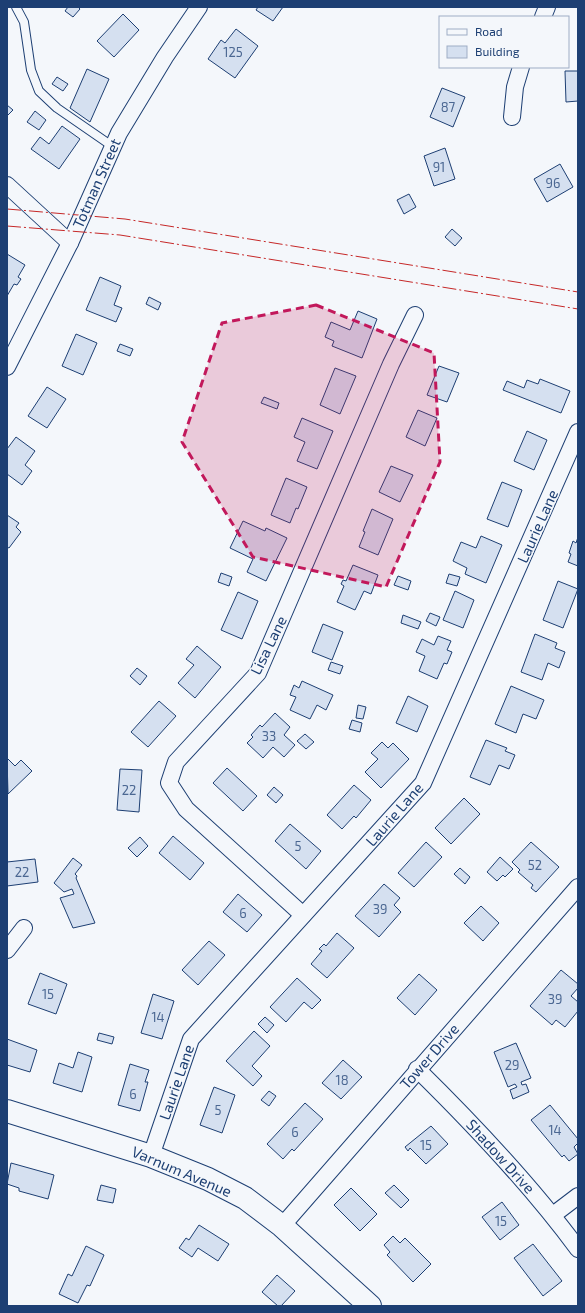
<svg xmlns="http://www.w3.org/2000/svg" width="585" height="1313" viewBox="0 0 585 1313" font-family="'Exo 2',sans-serif">
  <rect width="100%" height="100%" fill="#f4f7fb"/>
  <!-- building -->
  <g fill="#d5e0f0" stroke="#1d3f73">
    <path d="M68,7h10l2,2 -7,8 -8,-6z"/>
    <path d="M258,7h25l-10,14 -17,-11z"/>
    <path d="M123,14l16,16 -25,27 -17,-16z"/>
    <path d="M236,29l22,17 -23,32 -27,-19 13,-19 4,3z"/>
    <path d="M87,69l22,10 -19,43 -20,-14z"/>
    <path d="M565,71h13v30l-12,1z"/>
    <path d="M57,77l11,7 -5,7 -11,-7z"/>
    <path d="M442,88l23,9 -12,30 -23,-10z"/>
    <path d="M7,105l6,5 -6,6z"/>
    <path d="M35,111l11,9 -7,10 -12,-8z"/>
    <path d="M62,126l18,13 -21,30 -28,-20 9,-12 9,7z"/>
    <path d="M445,148l10,31 -21,7 -10,-30z"/>
    <path d="M560,164l13,23 -26,15 -13,-23z"/>
    <path d="M409,194l7,13 -12,7 -7,-14z"/>
    <path d="M452,229l10,9 -7,8 -10,-9z"/>
    <path d="M7,254l18,11 -7,12 3,2 -4,6 -3,-1 -7,12z"/>
    <path d="M100,277l21,9 -7,19 8,3 -6,14 -30,-12z"/>
    <path d="M149,297l12,6 -3,7 -12,-6z"/>
    <path d="M358,311l19,8 -15,39 -30,-12 2,-5 -9,-4 6,-15 19,8z"/>
    <path d="M76,334l21,9 -14,32 -21,-9z"/>
    <path d="M120,344l13,5 -3,7 -13,-5z"/>
    <path d="M439,366l20,7 -12,29 -20,-7z"/>
    <path d="M335,368l21,8 -16,38 -20,-9z"/>
    <path d="M540,379l30,12 -9,22 -58,-23 4,-9 17,7 3,-8 11,4z"/>
    <path d="M47,387l19,12 -19,29 -19,-12z"/>
    <path d="M264,397l15,6 -2,6 -16,-6z"/>
    <path d="M418,410l19,8 -12,28 -19,-9z"/>
    <path d="M302,418l31,13 -16,38 -20,-8 8,-19 -11,-5z"/>
    <path d="M527,431l20,9 -13,30 -20,-9z"/>
    <path d="M16,437l19,14 -10,14 7,6 -10,14 -15,-11v-25z"/>
    <path d="M391,466l22,9 -13,27 -21,-10z"/>
    <path d="M286,478l21,9 -9,22 -2,-1 -6,15 -19,-8z"/>
    <path d="M502,482l20,8 -14,37 -21,-8z"/>
    <path d="M372,509l21,10 -15,36 -19,-8 6,-15 -2,-1z"/>
    <path d="M7,515l12,8 -3,4 5,5 -12,16 -2,-1z"/>
    <path d="M243,521l22,10 1,-3 21,10 -21,43 -19,-9 6,-13 -23,-11z"/>
    <path d="M481,536l21,9 -16,38 -21,-9 2,-6 -14,-7 8,-19 15,6z"/>
    <path d="M578,537v29l-10,-4 3,-8 -2,-1 4,-12 3,2z"/>
    <path d="M353,565l25,10 -7,19 -7,-3 -9,19 -18,-8 7,-16 -3,-2 2,-4 3,1z"/>
    <path d="M221,573l11,4 -3,9 -11,-4z"/>
    <path d="M449,574l11,3 -3,9 -11,-3z"/>
    <path d="M398,576l13,5 -3,9 -14,-5z"/>
    <path d="M558,581l20,8 -15,39 -20,-8z"/>
    <path d="M455,591l19,9 -11,28 -20,-8z"/>
    <path d="M238,592l20,9 -16,38 -21,-9z"/>
    <path d="M430,613l10,4 -4,9 -10,-5z"/>
    <path d="M403,615l18,7 -3,7 -17,-6z"/>
    <path d="M323,624l20,8 -11,28 -20,-8z"/>
    <path d="M535,634l22,9 -2,5 10,4 -6,16 -11,-5 -6,17 -21,-8z"/>
    <path d="M438,636l13,5 -4,9 5,2 -5,12 -3,-1 -7,16 -18,-8 6,-15 -9,-4 6,-13 12,6z"/>
    <path d="M197,646l24,21 -26,31 -17,-15 16,-18 -8,-6z"/>
    <path d="M331,662l12,4 -3,8 -12,-4z"/>
    <path d="M137,668l10,8 -7,9 -10,-9z"/>
    <path d="M302,681l31,14 -7,15 -9,-5 -7,14 -20,-9 6,-13 -6,-2 4,-10 5,3z"/>
    <path d="M511,686l33,14 -8,19 -13,-5 -7,19 -21,-9z"/>
    <path d="M408,696l20,10 -11,26 -21,-9z"/>
    <path d="M159,701l17,15 -28,31 -17,-15z"/>
    <path d="M358,705l8,2 -3,12 -7,-1z"/>
    <path d="M275,713l15,14 -6,8 11,10 -11,12 -11,-10 -10,11 -16,-15 6,-6 -2,-2 9,-10 2,2z"/>
    <path d="M352,720l10,3 -2,9 -11,-3z"/>
    <path d="M305,734l9,8 -8,7 -9,-8z"/>
    <path d="M486,740l21,8 -2,3 10,4 -6,14 -10,-4 -9,20 -20,-8z"/>
    <path d="M382,742l6,6 5,-5 16,16 -28,29 -16,-16 13,-13 -7,-6z"/>
    <path d="M7,758l8,8 6,-6 11,11 -24,23z"/>
    <path d="M227,768l30,28 -14,15 -30,-28z"/>
    <path d="M120,769l22,1 -3,42 -22,-2z"/>
    <path d="M354,785l17,15 -15,18 -2,-2 -12,13 -15,-14z"/>
    <path d="M274,787l9,8 -7,8 -9,-8z"/>
    <path d="M464,798l16,16 -29,30 -16,-16z"/>
    <path d="M290,824l31,27 -15,18 -31,-28z"/>
    <path d="M173,836l31,27 -14,17 -31,-27z"/>
    <path d="M140,837l8,9 -11,11 -9,-9z"/>
    <path d="M426,842l16,15 -28,30 -16,-14z"/>
    <path d="M531,842l28,25 -23,25 -5,-4 2,-3 -15,-13 2,-2 -8,-8z"/>
    <path d="M500,857l13,12 -8,8 -2,-2 -6,6 -10,-9z"/>
    <path d="M73,858l9,7 -7,9 2,2 -1,2 19,45 -22,5 -13,-30 14,-4 -2,-5 -8,3 -10,-9z"/>
    <path d="M35,859l3,23 -31,4v-24z"/>
    <path d="M460,868l10,9 -5,7 -11,-10z"/>
    <path d="M384,884l16,14 -6,7 7,7 -22,25 -24,-21z"/>
    <path d="M238,894l24,21 -15,17 -24,-20z"/>
    <path d="M481,906l18,17 -16,18 -19,-18z"/>
    <path d="M337,933l17,15 -27,30 -16,-14 11,-13 -3,-2 5,-5 2,2z"/>
    <path d="M209,941l16,14 -27,30 -16,-15z"/>
    <path d="M561,970l17,14v4l-7,8 7,6v9l-13,16 -9,-7 -4,5 -22,-19z"/>
    <path d="M40,973l27,11 -11,30 -28,-10z"/>
    <path d="M419,974l18,16 -22,25 -18,-17z"/>
    <path d="M297,978l24,22 -9,9 -8,-7 -18,20 -16,-15z"/>
    <path d="M153,994l21,7 -12,38 -21,-6z"/>
    <path d="M265,1017l9,8 -7,8 -9,-9z"/>
    <path d="M254,1031l16,15 -18,20 10,10 -9,10 -27,-25z"/>
    <path d="M99,1033l15,4 -2,7 -15,-4z"/>
    <path d="M7,1039l30,11 -7,22 -23,-7z"/>
    <path d="M516,1043l15,35 -10,4 1,3 4,-1 3,8 -16,7 -3,-9 7,-3 -2,-3 -7,3 -14,-35z"/>
    <path d="M78,1052l14,5 -10,35 -29,-9 6,-20 14,5z"/>
    <path d="M343,1060l19,17 -21,22 -19,-16z"/>
    <path d="M130,1064l19,6 -4,12h3l-8,29 -22,-6z"/>
    <path d="M214,1087l21,8 -13,38 -22,-8z"/>
    <path d="M269,1091l7,5 -7,10 -8,-6z"/>
    <path d="M305,1103l18,16 -29,32 -2,-2 -9,10 -16,-15z"/>
    <path d="M550,1105l28,34v4l-4,4 4,7 -9,7 -5,-6 -2,2 -31,-37z"/>
    <path d="M431,1126l17,18 -22,20 -16,-16 -2,3 -3,-4z"/>
    <path d="M11,1163l43,12 -6,24 -29,-8v-3l-12,-4z"/>
    <path d="M101,1185l15,4 -3,14 -16,-3z"/>
    <path d="M394,1185l15,15 -8,8 -16,-15z"/>
    <path d="M351,1188l26,26 -17,17 -26,-26z"/>
    <path d="M502,1202l17,23 -19,15 -18,-23z"/>
    <path d="M199,1225l30,19 -11,17 -20,-13 -6,9 -13,-9 7,-10 3,2z"/>
    <path d="M393,1236l7,7 5,-5 26,26 -18,18 -26,-27 3,-3 -6,-7z"/>
    <path d="M533,1244l29,37 -19,15 -29,-38z"/>
    <path d="M86,1246l18,9 -14,31 -3,-1 -9,18 -19,-9 9,-20 4,2z"/>
    <path d="M277,1275l18,16 -14,15h-3l-16,-14z"/>
  </g>
  <g fill="none" stroke-linecap="round" stroke-linejoin="round">
    <!-- lane casing -->
    <g stroke="#1d3f73" stroke-width="10">
      <path id="lane" d="M16,7l8,15 7,48 8,21 18,17 55,38"/>
    </g>
    <!-- street casing -->
    <g stroke="#1d3f73" stroke-width="18">
      <g id="street">
        <path d="M543,17l4,-10"/>
        <path d="M512,117l3,-30 6,-20"/>
        <path d="M7,185l63,58"/>
        <path d="M7,367l63,-124 49,-110 46,-76 34,-50"/>
        <path d="M303,915l-117,-106 -17,-26 7,-21 82,-89 133,-309 24,-49"/>
        <path d="M7,950l17,-22"/>
        <path d="M417,1069c58,57 113,115 161,180"/>
        <path d="M151,1156l40,-117 232,-256 155,-351"/>
        <path d="M553,1215l25,-19"/>
        <path d="M282,1226l296,-339"/>
      </g>
    </g>
    <!-- secondary casing -->
    <g stroke="#1d3f73" stroke-width="24">
      <path id="secondary" d="M7,1111l144,45 57,23 37,19 37,28 88,80"/>
    </g>
    <!-- lane -->
    <use href="#lane" stroke="#f4f7fb" stroke-width="8"/>
    <!-- street -->
    <use href="#street" stroke="#f4f7fb" stroke-width="16"/>
    <!-- secondary -->
    <use href="#secondary" stroke="#f4f7fb" stroke-width="22"/>
    <!-- power -->
    <g stroke="#c62828" stroke-width="1" stroke-dasharray="14 3 2 3" stroke-linecap="butt">
      <path d="M7,209l118,10 453,73"/>
      <path d="M7,226l113,9 458,74"/>
    </g>
  </g>
  <!-- marked area -->
  <path fill="#c2185b" fill-opacity="0.2" stroke="#c2185b" stroke-width="3" stroke-dasharray="8 5" stroke-linejoin="round" d="M316,305l118,48 6,109 -54,125 -133,-30 -71,-115 40,-119z"/>
  <g text-anchor="middle" dominant-baseline="central" stroke-width="3" stroke-linejoin="round" paint-order="stroke">
    <!-- number labels -->
    <g font-size="13" fill="#4b6792">
      <text x="233" y="52">125</text>
      <text x="448" y="107">87</text>
      <text x="439" y="167">91</text>
      <text x="553" y="183">96</text>
      <text x="269" y="736">33</text>
      <text x="129" y="790">22</text>
      <text x="298" y="846">5</text>
      <text x="535" y="865">52</text>
      <text x="22" y="872">22</text>
      <text x="380" y="909">39</text>
      <text x="243" y="913">6</text>
      <text x="48" y="994">15</text>
      <text x="555" y="999">39</text>
      <text x="158" y="1017">14</text>
      <text x="512" y="1065">29</text>
      <text x="342" y="1080">18</text>
      <text x="133" y="1094">6</text>
      <text x="218" y="1110">5</text>
      <text x="555" y="1130">14</text>
      <text x="295" y="1132">6</text>
      <text x="426" y="1145">15</text>
      <text x="501" y="1221">15</text>
    </g>
    <!-- street labels -->
    <g font-size="15" fill="#1d3f73" stroke="#f4f7fb">
      <text transform="translate(96 183) rotate(-66)">Totman Street</text>
      <text transform="translate(537 526) rotate(-66)">Laurie Lane</text>
      <text transform="translate(268 645) rotate(-64)">Lisa Lane</text>
      <text transform="translate(394 814) rotate(-49)">Laurie Lane</text>
      <text transform="translate(429 1056) rotate(-49)">Tower Drive</text>
      <text transform="translate(176 1082) rotate(-71)">Laurie Lane</text>
      <text transform="translate(501 1156) rotate(48)">Shadow Drive</text>
      <text transform="translate(182 1171) rotate(23)">Varnum Avenue</text>
    </g>
  </g>
  <!-- border -->
  <rect width="585" height="1313" fill="none" stroke="#1d3f73" stroke-width="16"/>
  <!-- legend -->
  <rect x="439" y="16" width="130" height="52" fill="#f4f7fb" stroke="#9eadc5"/>
  <rect x="447" y="29" width="20" height="6" fill="#f4f7fb" stroke="#9eadc5"/>
  <text x="475" y="36" font-size="12" fill="#1d3f73">Road</text>
  <rect x="447" y="46" width="20" height="12" fill="#d5e0f0" stroke="#9eadc5"/>
  <text x="475" y="56" font-size="12" fill="#1d3f73">Building</text>
</svg>
